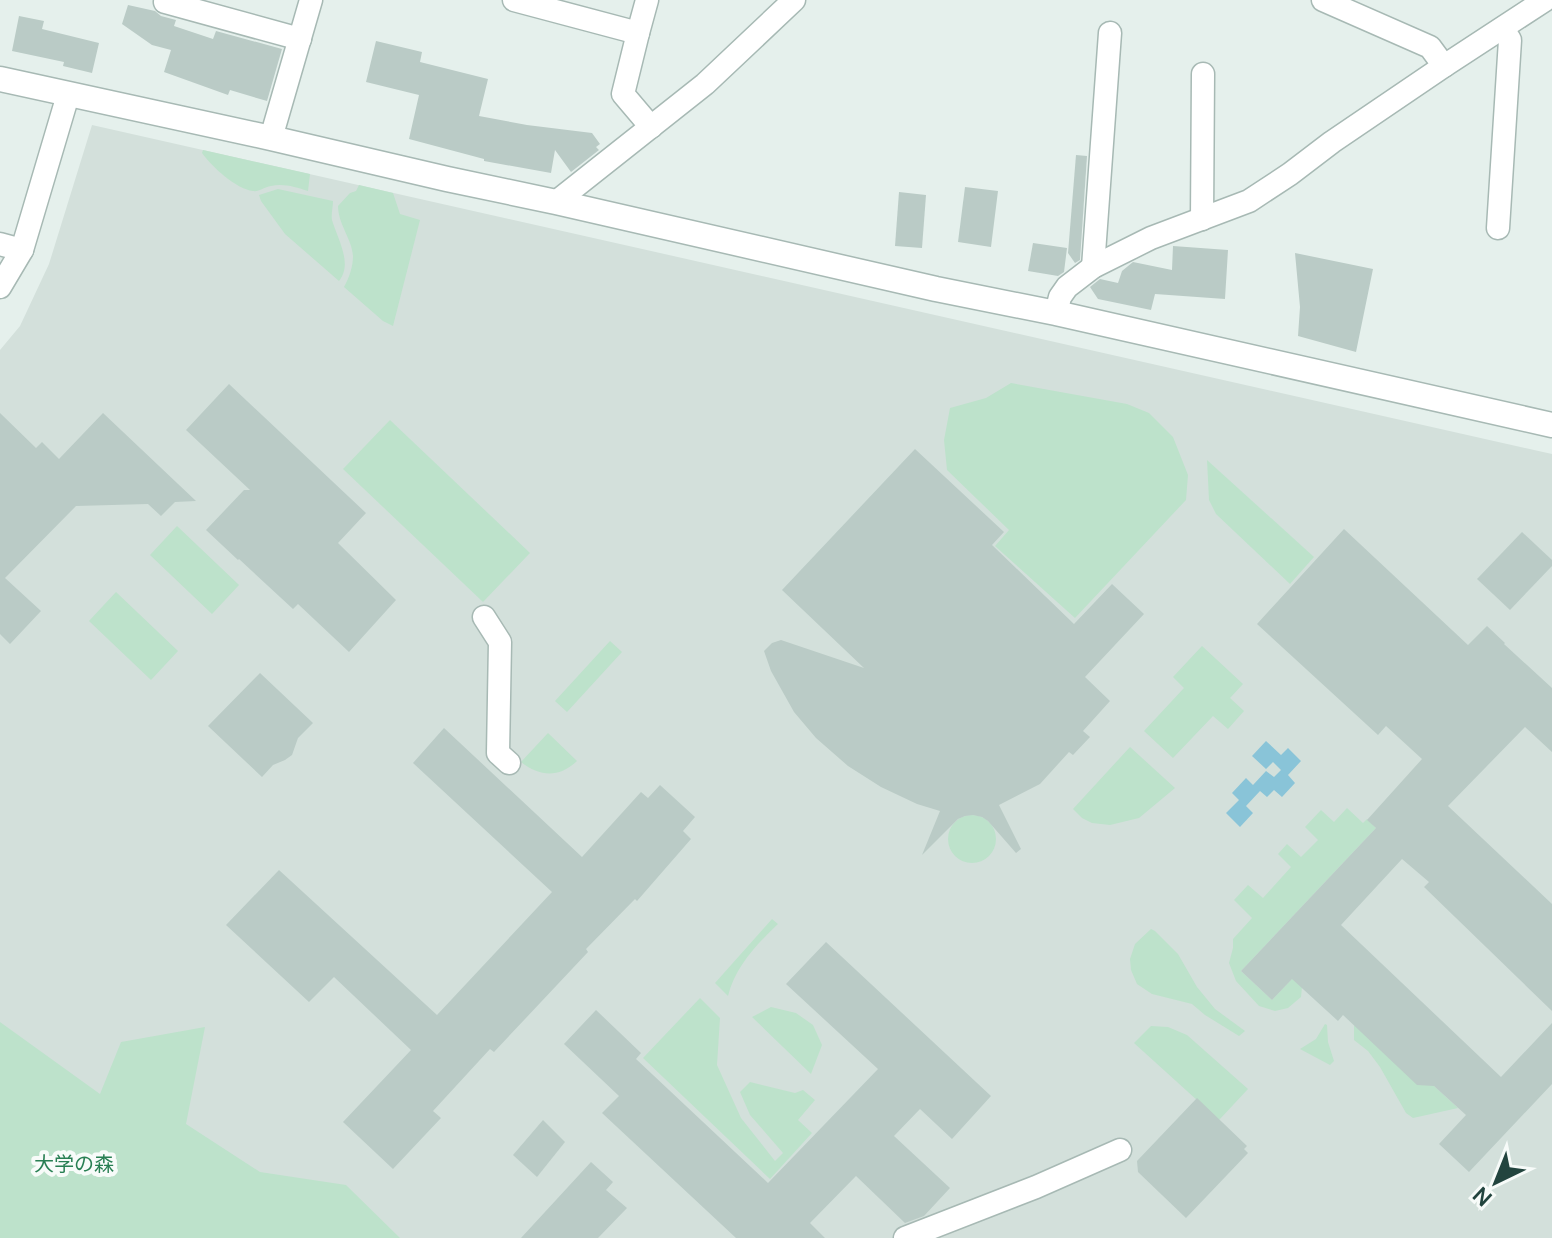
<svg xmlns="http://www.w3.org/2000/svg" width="1552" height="1238" viewBox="0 0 1552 1238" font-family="Manrope,'Noto Sans JP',sans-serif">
  <rect width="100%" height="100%" fill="#e5f0ec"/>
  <!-- built -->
  <path fill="#d3e0db" d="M92,125l1460,329v784h-1552v-888l20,-24 29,-62z"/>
  <!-- green -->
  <g fill="#bde2cb">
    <path d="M203,150l107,24 -2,17c-12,-4 -25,-8 -37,-5 -7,1 -12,6 -18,5 -17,-2 -41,-24 -51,-38z"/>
    <path d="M359,185l34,8 7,21 20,6 -27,106 -10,-5 -39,-34c5,-9 9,-20 9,-31 -1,-17 -15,-32 -15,-50l12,-13 6,-2z"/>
    <path d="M278,189l55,12c0,6 -2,13 -1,19 6,20 21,44 7,61l-54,-47 -24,-33 -2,-6z"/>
    <path d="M1011,383l116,21 22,9 24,24 15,38 -2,25 -111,118 -80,-72 14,-16 -62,-60 -3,-30 6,-32 36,-10z"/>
    <path d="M390,420l140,133 -47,49 -140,-133z"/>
    <path d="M1207,460l107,97 -24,27 -74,-70 -7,-14z"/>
    <path d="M177,526l62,59 -27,29 -62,-59z"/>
    <path d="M116,592l62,59 -27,29 -62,-59z"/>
    <path d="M610,641l12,11 -55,60 -12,-11z"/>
    <path d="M1202,646l41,38 -13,14 14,13 -16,18 -15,-13 -40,42 -29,-27 40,-43 -11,-11z"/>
    <path d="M548,733l29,28c-18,17 -37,16 -56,1z"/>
    <path d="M1130,747l45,41 -36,30 -29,7 -18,-2 -10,-5 -9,-9z"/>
    <path d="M1347,808l16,15 4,-4 9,9 -135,143 31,29 50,-53 -20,40 -1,10 -13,11 -13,3 -16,-5 -23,-25 -7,-18 4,-15v-9l19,-21 -18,-18 14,-15 15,13 28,-31 -13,-13 9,-10 14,13 17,-17 -13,-13 16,-17 13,12z"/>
    <circle cx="972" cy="839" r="24"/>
    <path d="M772,919l6,5c-21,20 -43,43 -50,72l-13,-13z"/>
    <path d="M1151,929l4,2 23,23 19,33 18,22 30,22 -6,5 -34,-21 -13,-11 -40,-10 -15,-10 -6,-14 -1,-11 5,-15z"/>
    <path d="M700,998l20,20 -3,47 24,53 34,43 8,-8 -33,-38 -10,-23 10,-10 45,11 8,-3 12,10 -17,20 14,13 -42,46 -127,-121z"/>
    <path d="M771,1007l25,6 17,12 9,20 -11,29 -59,-57z"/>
    <path d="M0,1022l100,72 21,-52 84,-15 -19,97 74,48 86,13 54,53h-400z"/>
    <path d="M1325,1024l2,1 1,17 6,19 -4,4 -30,-16 16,-10z"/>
    <path d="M1354,1025l80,61 24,22 -45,10 -7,-5 -26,-46 -12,-16 -14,-11z"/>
    <path d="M1151,1026l17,1 19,8 61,54 -29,31 -85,-77z"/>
  </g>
  <!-- water -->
  <path fill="#89c4d8" d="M1266,741l15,14 7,-7 13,13 -13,14 7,8 -13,14 -8,-7 -7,7 -7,-6 -14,15 7,7 -13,14 -14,-14 13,-13 -7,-7 14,-15 7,7 13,-14 8,6 7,-7 -8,-8 -7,7 -14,-13z"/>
  <!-- building -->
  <g fill="#bacbc6">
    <path d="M128,5l27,6 6,5 15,4 -2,6 39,13 3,-8 66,18 -15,52 -37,-11 -2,5 -64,-23 7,-22 -19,-5 -30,-21z"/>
    <path d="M19,16l25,5 -2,8 57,14 -7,30 -29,-7 1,-4 -52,-11z"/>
    <path d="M376,41l46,11 -2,10 68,17 -9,37 48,9 65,8 8,11 -4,3 3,3 -28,22 -16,-22 -4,23 -67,-12v-2l-75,-20 10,-44 -53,-13z"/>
    <path d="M1076,155l11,1 -7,104 -5,3 -7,-10z"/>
    <path d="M965,187l33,4 -7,56 -33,-5z"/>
    <path d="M899,192l27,3 -4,53 -27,-2z"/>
    <path d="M1033,243l34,5 -3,24 -6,4 -30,-5z"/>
    <path d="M1173,246l55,4 -3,49 -70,-5 -4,16 -53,-11 -8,-12 10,-8 18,4 4,-12 11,-9 39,8z"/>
    <path d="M1295,253l78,16 -17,83 -58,-16 2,-29z"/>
    <path d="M229,384l137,129 -28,30 58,57 -47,52 -51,-48 -5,5 -54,-50 -1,1 -32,-30 38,-40h6l-64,-60z"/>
    <path d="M0,413l36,35 6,-6 17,17 44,-46 93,88 -21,1 -14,14 -13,-12 -72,2 -71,72 36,33 -31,33 -10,-10z"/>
    <path d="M915,449l89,83 -12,13 82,79 38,-40 32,30 -59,63 25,24 -27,30 7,6 -17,18 -4,-3 -29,32 -41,21 22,44 -5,4 -28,-32 -6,-4 -9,-2 -8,1 -7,3 -36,36 18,-44 -23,-7 -36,-17 -33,-21 -32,-28 -22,-26 -23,-41 -7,-20 8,-8 9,-3 83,28 -82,-78z"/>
    <path d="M1344,529l124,116 19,-19 18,17 -1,1 48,44v64l-27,-25 -77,79 104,98v107l-128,-124 5,-5 -27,-23 -61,66 160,152 51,-54v61l-83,88 -30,-28 27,-29 -32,-29 -17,-1 -74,-70 -5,6 -46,-42 -20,21 -31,-29 135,-143 -9,-8 55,-61 -36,-33 -8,9 -121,-111z"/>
    <path d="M1522,532l30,28v6l-42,44 -33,-31z"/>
    <path d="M260,673l53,50 -15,15 -6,17 -7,5 -12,5 -11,12 -54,-51z"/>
    <path d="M444,728l138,129 59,-65 7,6 12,-13 35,32 -12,14 8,8 -54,62 -2,-2 -49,50 2,3 -94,100 -4,-3 -57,62 8,7 -48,51 -50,-47 68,-72 -77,-73 -25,25 -83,-77 53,-55 158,145 115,-123 -139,-129z"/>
    <path d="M826,942l165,154 -39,43 -32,-30 -26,27 56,52 -26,28 -19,7 -49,-47 -46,47 15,15h-89l-134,-125 17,-17 -55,-52 32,-34 45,43 -5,6 132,124 110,-114 -92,-85z"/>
    <path d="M1197,1098l50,48 -3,3 4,4 -62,65 -48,-46 -1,-11z"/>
    <path d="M543,1120l22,22 -28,35 -24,-22z"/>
    <path d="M591,1162l22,20 -7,8 21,18 -29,30h-77z"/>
  </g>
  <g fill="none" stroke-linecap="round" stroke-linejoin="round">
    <!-- minor casing -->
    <g stroke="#a7b9b4" stroke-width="25">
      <g id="minor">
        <path d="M166,0l-1,2 135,37"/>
        <path d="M514,0l124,33 -15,61 28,33"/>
        <path d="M1323,0l107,47 14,19"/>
        <path d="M638,33l9,-33"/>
        <path d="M271,138l40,-138"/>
        <path d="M556,202l149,-118 89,-84"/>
        <path d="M1202,219l1,-145"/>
        <path d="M1498,228l12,-188 -7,-11"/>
        <path d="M0,244l22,6"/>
        <path d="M1093,267l17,-234"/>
        <path d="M0,287l22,-37 46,-155"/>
        <path d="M1056,313l4,-16 7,-10 26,-20 58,-29 98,-37 41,-27 42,-32 112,-76 101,-66"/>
        <path d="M484,617l16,25 -2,111 11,10"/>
        <path d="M905,1238l131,-51 84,-37"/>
      </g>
    </g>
    <!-- tertiary casing -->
    <g stroke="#a7b9b4" stroke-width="27">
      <path id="tertiary" d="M0,79l271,59 176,41 109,23 380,87 120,24 496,112"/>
    </g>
    <!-- minor -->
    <use href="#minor" stroke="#fff" stroke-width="22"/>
    <!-- tertiary -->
    <use href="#tertiary" stroke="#fff" stroke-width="24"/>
  </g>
  <g text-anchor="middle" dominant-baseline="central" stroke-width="8" stroke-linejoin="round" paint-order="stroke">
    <!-- park labels -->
    <g font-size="20" fill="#287f53" stroke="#f7fbf9">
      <text x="74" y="1163">大学の森</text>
    </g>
  </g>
  <!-- north arrow -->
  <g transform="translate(1496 1182) rotate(223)" stroke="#f7fbf9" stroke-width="6" paint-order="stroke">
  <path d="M0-6L14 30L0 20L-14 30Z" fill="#22443e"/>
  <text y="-12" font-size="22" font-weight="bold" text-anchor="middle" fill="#22443e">N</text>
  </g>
</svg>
